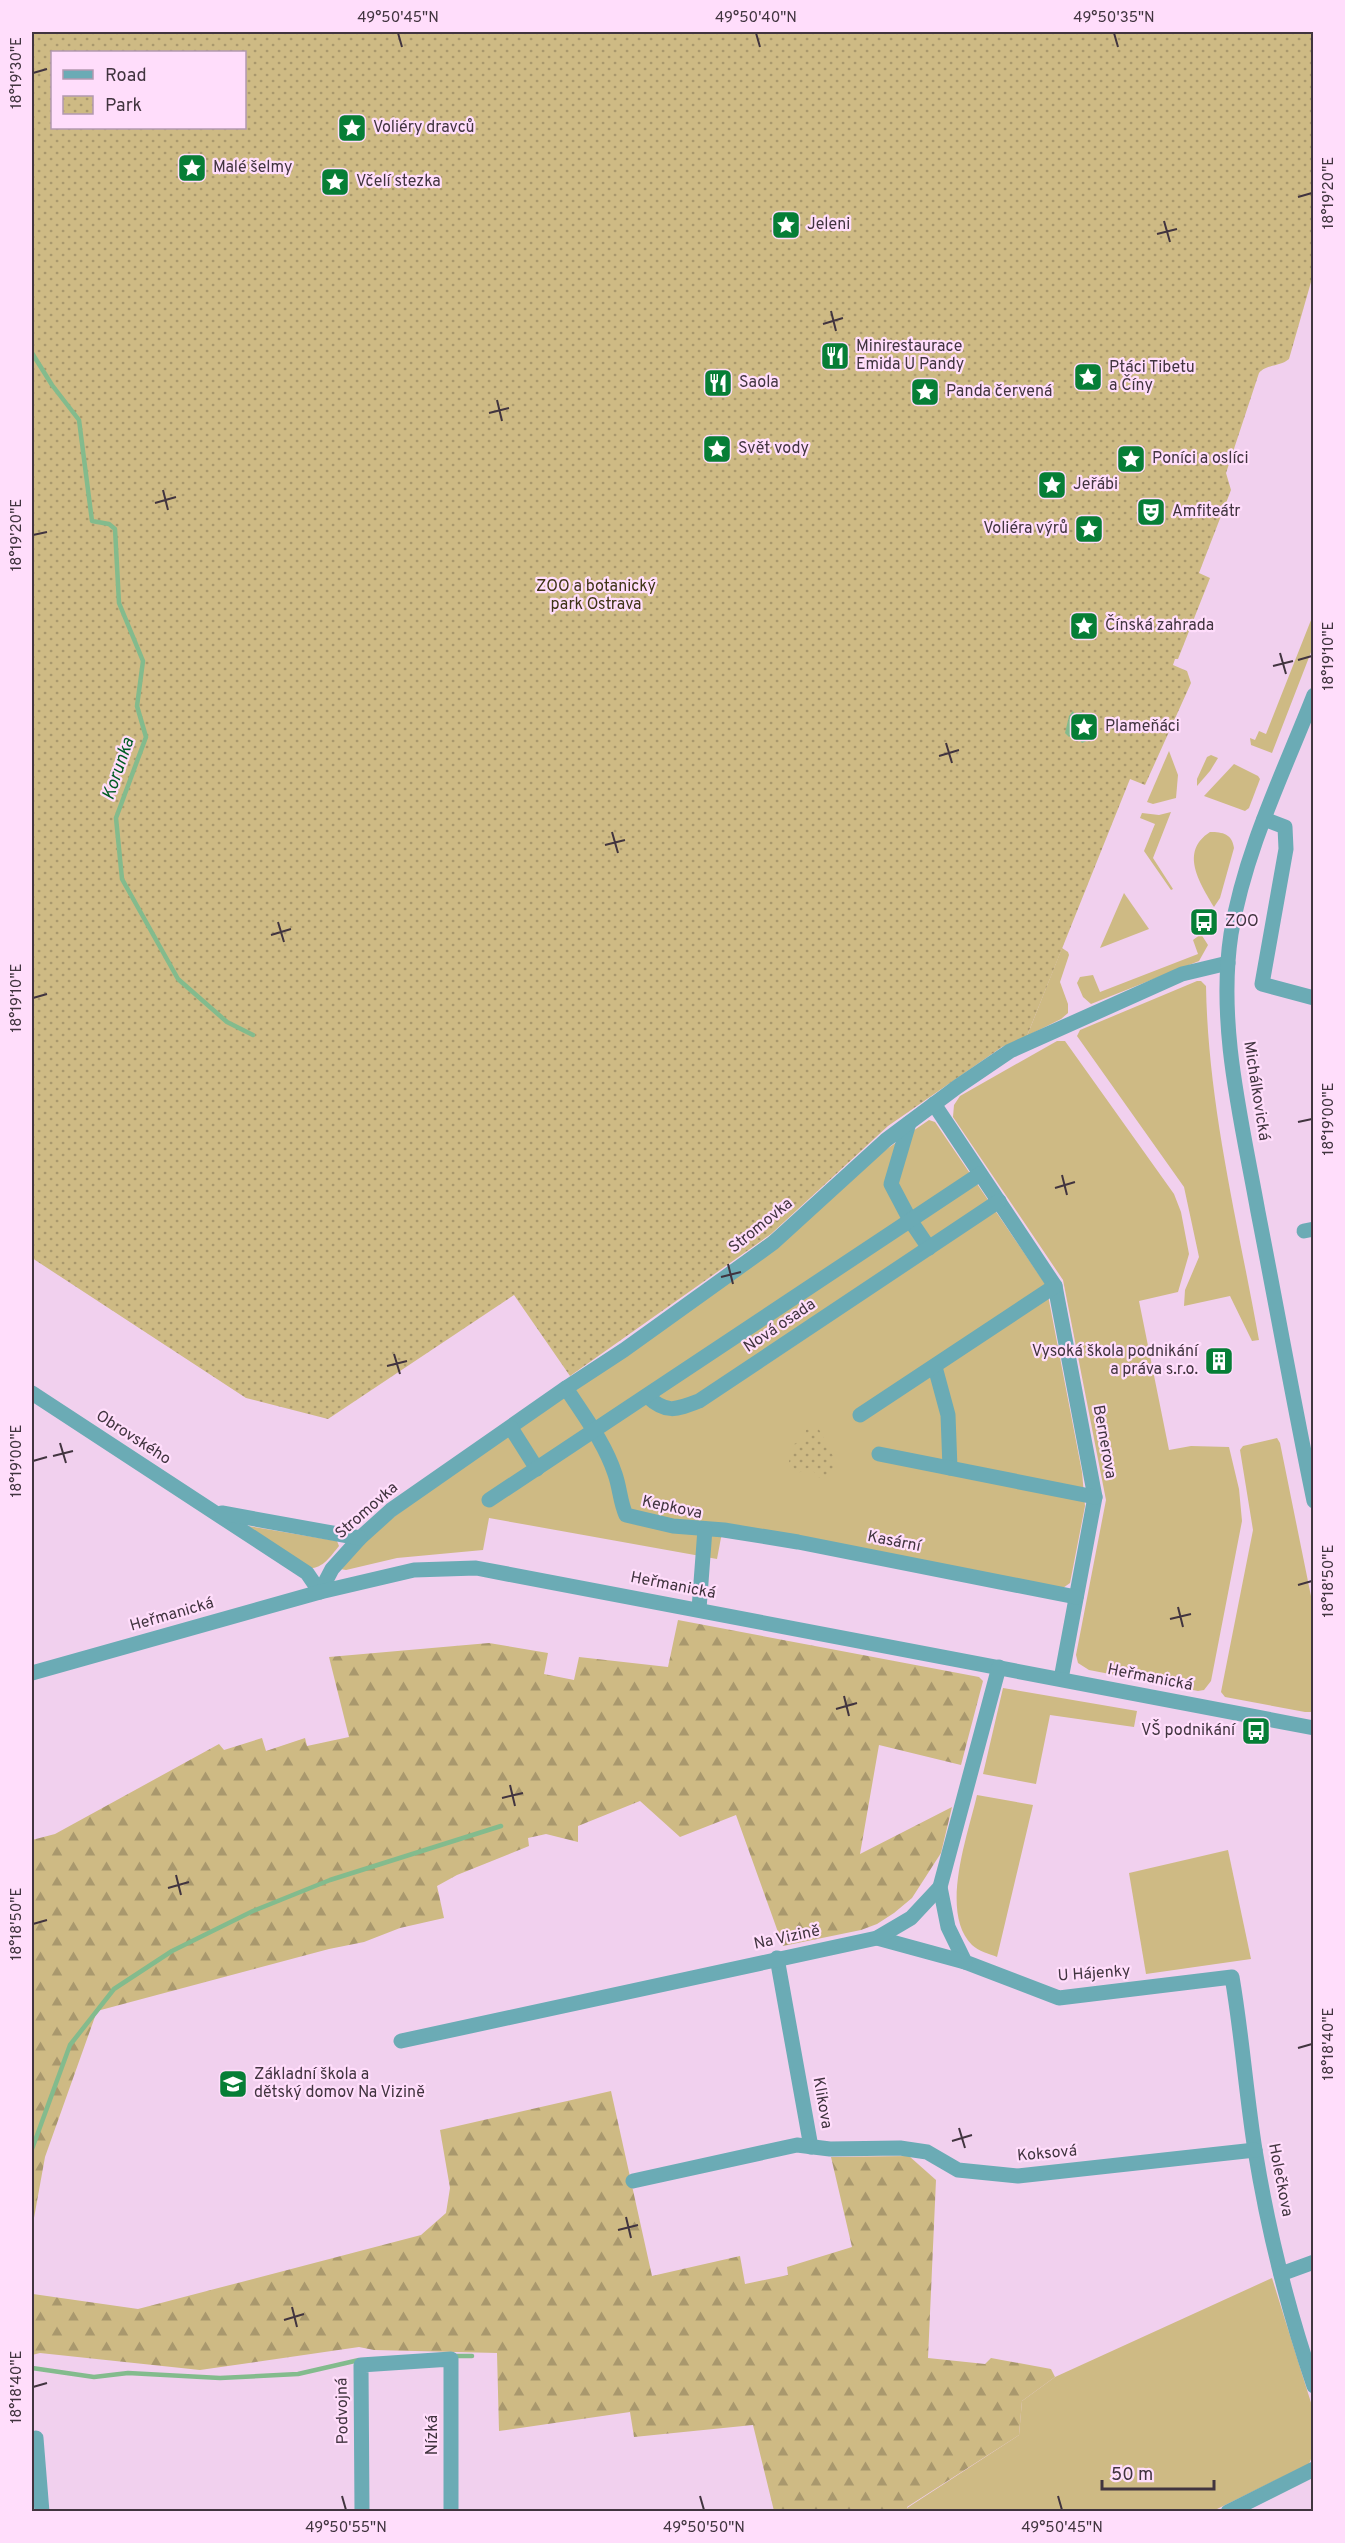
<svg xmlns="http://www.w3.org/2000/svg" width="1345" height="2543" viewBox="0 0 1345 2543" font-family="Overpass,sans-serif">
  <defs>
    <pattern id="forest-firs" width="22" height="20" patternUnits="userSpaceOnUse" patternTransform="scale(1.5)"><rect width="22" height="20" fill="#ceba84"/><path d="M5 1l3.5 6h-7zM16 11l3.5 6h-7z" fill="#a9986d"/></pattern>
    <pattern id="park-dots" width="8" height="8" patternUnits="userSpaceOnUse" patternTransform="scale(1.5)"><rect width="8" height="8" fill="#ceba84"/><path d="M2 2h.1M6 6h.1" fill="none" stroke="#a9986d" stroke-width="1.8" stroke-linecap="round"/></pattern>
    <pattern id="water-ripples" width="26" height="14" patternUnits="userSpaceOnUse" patternTransform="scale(1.5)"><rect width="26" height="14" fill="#83bb8d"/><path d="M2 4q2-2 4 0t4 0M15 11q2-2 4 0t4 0" fill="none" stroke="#6d9975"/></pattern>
  </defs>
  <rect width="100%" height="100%" fill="#f1d0ee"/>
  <!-- grass -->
  <g fill="#ceba84">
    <path d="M1313,615v32l-41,106 -21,-8 -1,-7 5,2 4,-9 7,3z"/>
    <path d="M1169,751l9,24 -2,23 -23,6 -6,-2z"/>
    <path d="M1211,755l7,3 -8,13 -13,15v-7l10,-22z"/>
    <path d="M1234,764l24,12 2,3 -11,29 -4,3 -41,-15z"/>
    <path d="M1171,812l-18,46 20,31 -2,1 -27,-39 11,-27 -15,-6 2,-5 17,2z"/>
    <path d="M1210,832c13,0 22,2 24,16l-14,50 -6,9c-14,-24 -35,-55 -4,-75z"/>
    <path d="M1124,893l25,36 -49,19z"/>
    <path d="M1201,934l7,11 -9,16 -108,43 -8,-7 -6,-14 3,-6 13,-2 7,17 98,-38 -5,-14z"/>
    <path d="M1062,948l6,4 1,3 -9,27 8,22v9l-7,6 -34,17z"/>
    <path d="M1197,981h4l5,5c2,120 32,237 53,354l-7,1 -22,-45 -46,10 1,-16 14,-33 -15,-70 -107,-151 3,-6z"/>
    <path d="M1057,1041h8l109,153 7,18 8,42 -11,38 -39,9 30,149 22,-4 38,1 10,42 3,32 -31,160 -7,9 -6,1 -109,-21 -11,-7 -2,-8 30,-155 -43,-220 -110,-163 1,-12 6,-9z"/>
    <path d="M929,1120l6,2 111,163 36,187 3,34 -15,77 -7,5 -340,-61 -6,32 -228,-41 -6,32 -86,8 -51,12 -6,-1 35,-38 503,-376z"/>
    <path d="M1277,1438l3,5 33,163v26l-2,1 3,12 -1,67h-8l-80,-15 -4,-5 32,-162 -13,-80 3,-4z"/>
    <path d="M248,1526l89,15 2,5c-9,11 -17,24 -32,22z"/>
    <path d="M1003,1688l134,23 -3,16 -84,-12 -14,69 -53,-10z"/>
    <path d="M977,1795l56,10 -36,152c-7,-3 -19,-6 -25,-12 -33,-33 -4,-110 5,-150z"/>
    <path d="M1228,1850l23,109 -105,15 -17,-101z"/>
    <path d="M1272,2278l41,131v45l-4,10 -96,47 -305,1 -1,-4 112,-73 3,-34 33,-24z"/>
  </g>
  <!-- forest -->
  <path fill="url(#forest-firs)" d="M678,1620l301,57 4,4 -22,84 -82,-20 -19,109 92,-47 -11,46 -29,45 -18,15 -17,11 -16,6 -78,16 -47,-131 -56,22 -40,-36 -62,25v16l-32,-8 -18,4 1,8 -72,29 -20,11 7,32 -44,10 -36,14 -35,7 -232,62 -52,146 -13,72 1,65 105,15 283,-74 25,-22 4,-25 -10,-58 171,-39 41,185 88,-20 5,28 43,-9 -1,-8 65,-20 -21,-90 78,-1 27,24 -8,178 57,6 6,-6 60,11 4,8 -33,24 -3,34 -112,72 1,4h-134l-21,-86 -119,12 -4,-25 -131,19 -2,-78 -123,-3 -15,-3 -159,23 -160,-17 -8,2v-515l23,-6 164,-90 5,6 38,-12 4,13 39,-13 2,8 42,-9 -20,-80 160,-14 59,10 -4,21 30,6 5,-23 89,10z"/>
  <!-- park -->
  <g fill="url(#park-dots)" fill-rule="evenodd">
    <path d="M32,32h1281v243l-24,84c-9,8 -23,5 -30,14l-33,100 5,17 -32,83 11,5 -32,81h-3l-2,6 14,6 4,12 -46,102 -15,-6 -103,257 -25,11 -114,79 -117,108 -201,142 -56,-81 -186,124 -82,-21 -214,-140zM52,52h192v76h-192z"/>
    <path d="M816,1426c9,10 10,21 19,32l-3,14 -13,6 -9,-11 -12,6 -9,-11 3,-17 13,-6 1,-9z"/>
  </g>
  <!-- water -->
  <path fill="url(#water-ripples)" d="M1073,711l2,4 6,-3 8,8 2,19 -9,4 -8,-10 -5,4 -4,-4 4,-17z"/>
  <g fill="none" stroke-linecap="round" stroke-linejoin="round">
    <!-- stream -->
    <g stroke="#83bb8d" stroke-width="4.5">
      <path d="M32,353l20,32 27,35 13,101 17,3 6,5 4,74 24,58 -6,45 9,31 -30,81 6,61 56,100 49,43 26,13"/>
      <path d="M32,2149l38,-104 44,-56 58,-38 81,-40 77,-31 171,-54"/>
      <path d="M454,2356h18"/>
      <path d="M32,2368l62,9 34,-4 92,5 78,-4 61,-14"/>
    </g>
    <!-- minor -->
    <g stroke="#6babb5" stroke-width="15">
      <path d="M1264,819l21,8 1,22 -24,135 52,14"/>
      <path d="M934,1104l121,182 40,211 -34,182"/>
      <path d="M909,1123l-18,61 19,36 19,28"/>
      <path d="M1304,1231l10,-2"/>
      <path d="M935,1367l13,48 2,53"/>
      <path d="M566,1388c18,28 39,55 49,86 5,14 5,28 11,41l47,11 51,4 74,12 278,55"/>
      <path d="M32,1393l275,180 13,19 12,-23 28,-31 31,-28 175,-122 58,-38 149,-107 113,-103 71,-53 53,-36 172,-77 46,-11"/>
      <path d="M647,1396c19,18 29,14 52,5l300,-200"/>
      <path d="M860,1415l195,-129"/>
      <path d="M511,1428l26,41"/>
      <path d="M879,1454l216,43"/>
      <path d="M489,1500l491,-326"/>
      <path d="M222,1513l138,25"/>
      <path d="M699,1609l6,-80"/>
      <path d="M32,1673l288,-81 94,-22 62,-2 838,160"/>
      <path d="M940,1887l8,40 17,35 94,36 173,-21c10,58 14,116 23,173 13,80 33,160 59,236"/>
      <path d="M877,1938l88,24"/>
      <path d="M777,1958l34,189"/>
      <path d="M401,2041l476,-103 34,-20 29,-31 59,-220"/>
      <path d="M633,2181l164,-36 33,4 70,-1 27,4 31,18 60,6 237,-26"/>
      <path d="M1281,2274l33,-12"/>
      <path d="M36,2438l6,74"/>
      <path d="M362,2512l-1,-147 90,-6v153"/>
      <path d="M1228,2512l86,-43"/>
    </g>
    <!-- tertiary -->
    <path stroke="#6babb5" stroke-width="15" d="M1314,695c-31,79 -69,155 -83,239 -14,92 11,188 27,278 19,97 36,193 56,289"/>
  </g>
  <!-- ticks -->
  <path fill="none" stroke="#41343f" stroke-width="2" d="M398,33l4,14M756,33l4,14M1114,33l4,14M33,73l14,-4M1298,197l14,-4M1164,221l6,21M1157,234l20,-5M831,311l5,20M823,324l20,-6M497,400l5,21M489,413l20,-5M163,490l5,20M155,503l21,-6M33,535l14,-3M1280,653l6,21M1298,660l14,-4M1273,666l20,-5M946,743l6,20M939,756l20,-6M612,832l6,21M605,845l20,-5M278,922l6,20M271,935l20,-6M33,998l14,-4M1298,1122l14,-3M1062,1175l5,20M1055,1188l20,-6M728,1264l5,20M721,1277l20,-5M394,1354l6,20M387,1366l20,-5M60,1443l6,20M53,1456l20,-5M33,1461l14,-4M1298,1585l14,-4M1178,1607l5,20M1170,1619l21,-5M844,1696l5,20M836,1709l21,-6M510,1785l5,21M502,1798l21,-5M176,1875l5,20M168,1888l21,-6M33,1924l14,-4M1298,2048l14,-4M959,2128l6,20M952,2141l20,-6M626,2217l5,21M618,2230l20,-5M292,2307l5,20M284,2320l20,-6M33,2387l14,-4M342,2496l4,14M700,2496l4,14M1058,2496l4,14"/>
  <!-- icons -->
  <defs>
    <g id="sight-square" transform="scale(1.5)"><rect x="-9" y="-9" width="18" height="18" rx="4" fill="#067e36" stroke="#ffddfb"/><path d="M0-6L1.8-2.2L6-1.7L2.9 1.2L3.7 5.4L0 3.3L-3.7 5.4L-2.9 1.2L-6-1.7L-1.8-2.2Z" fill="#fff"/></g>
    <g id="restaurant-square" transform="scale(1.5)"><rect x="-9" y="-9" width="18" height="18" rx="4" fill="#067e36" stroke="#ffddfb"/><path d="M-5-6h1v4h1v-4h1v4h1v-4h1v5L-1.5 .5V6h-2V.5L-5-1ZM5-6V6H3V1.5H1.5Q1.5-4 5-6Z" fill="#fff"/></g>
    <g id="theatre-square" transform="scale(1.5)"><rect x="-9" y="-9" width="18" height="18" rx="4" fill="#067e36" stroke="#ffddfb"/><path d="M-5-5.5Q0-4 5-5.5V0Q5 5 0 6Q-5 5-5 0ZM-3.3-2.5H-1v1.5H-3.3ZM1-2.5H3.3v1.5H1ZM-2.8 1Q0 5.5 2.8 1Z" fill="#fff"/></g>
    <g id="bus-square" transform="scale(1.5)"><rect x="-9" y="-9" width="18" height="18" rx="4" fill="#067e36" stroke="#ffddfb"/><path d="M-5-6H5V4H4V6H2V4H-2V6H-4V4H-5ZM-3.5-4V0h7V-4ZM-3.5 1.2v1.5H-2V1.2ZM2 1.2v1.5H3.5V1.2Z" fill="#fff"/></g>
    <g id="building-square" transform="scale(1.5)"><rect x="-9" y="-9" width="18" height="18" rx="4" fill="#067e36" stroke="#ffddfb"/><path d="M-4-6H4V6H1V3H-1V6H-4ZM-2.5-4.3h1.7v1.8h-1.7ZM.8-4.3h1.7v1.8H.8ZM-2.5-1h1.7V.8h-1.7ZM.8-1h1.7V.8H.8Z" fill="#fff"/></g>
    <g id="school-square" transform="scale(1.5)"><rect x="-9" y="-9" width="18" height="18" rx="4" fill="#067e36" stroke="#ffddfb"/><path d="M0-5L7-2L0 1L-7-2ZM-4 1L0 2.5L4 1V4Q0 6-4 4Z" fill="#fff"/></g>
  </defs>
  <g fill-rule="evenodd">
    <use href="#sight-square" x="352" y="128"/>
    <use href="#sight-square" x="192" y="168"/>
    <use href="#sight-square" x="335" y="182"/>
    <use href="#sight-square" x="786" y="225"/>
    <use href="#restaurant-square" x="835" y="356"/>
    <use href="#sight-square" x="1088" y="377"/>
    <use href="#restaurant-square" x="718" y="383"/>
    <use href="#sight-square" x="925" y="392"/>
    <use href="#sight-square" x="717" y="449"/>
    <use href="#sight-square" x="1131" y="459"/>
    <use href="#sight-square" x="1052" y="485"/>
    <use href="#theatre-square" x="1151" y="512"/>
    <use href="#sight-square" x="1089" y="529"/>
    <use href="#sight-square" x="1084" y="626"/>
    <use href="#sight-square" x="1084" y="727"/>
    <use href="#bus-square" x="1204" y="922"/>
    <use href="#building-square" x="1219" y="1361"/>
    <use href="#bus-square" x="1256" y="1731"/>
    <use href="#school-square" x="233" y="2084"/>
  </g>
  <g text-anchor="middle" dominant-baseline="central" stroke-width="4.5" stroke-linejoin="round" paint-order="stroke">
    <!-- poi labels -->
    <g font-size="16" fill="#41343f" stroke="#ffddfb" text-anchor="start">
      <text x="373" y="128">Voliéry dravců</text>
      <text x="213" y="168">Malé šelmy</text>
      <text x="356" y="182">Včelí stezka</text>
      <text x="807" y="225">Jeleni</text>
      <text x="856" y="347">Minirestaurace<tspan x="856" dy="18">Emida U Pandy</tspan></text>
      <text x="1109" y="368">Ptáci Tibetu<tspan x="1109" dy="18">a Číny</tspan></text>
      <text x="739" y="383">Saola</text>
      <text x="946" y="392">Panda červená</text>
      <text x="738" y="449">Svět vody</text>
      <text x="1152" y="459">Poníci a oslíci</text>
      <text x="1073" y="485">Jeřábi</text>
      <text x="1172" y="512">Amfiteátr</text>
      <text x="1068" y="529" text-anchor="end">Voliéra výrů</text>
      <text x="1105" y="626">Čínská zahrada</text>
      <text x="1105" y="727">Plameňáci</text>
      <text x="1225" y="922">ZOO</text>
      <text x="1198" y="1352" text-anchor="end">Vysoká škola podnikání<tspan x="1198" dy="18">a práva s.r.o.</tspan></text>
      <text x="1235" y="1731" text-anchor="end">VŠ podnikání</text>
      <text x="254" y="2075">Základní škola a<tspan x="254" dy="18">dětský domov Na Vizině</tspan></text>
    </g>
    <!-- park labels -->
    <g font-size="16" fill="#3e3315" stroke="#ffddfb">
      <text x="596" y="587">ZOO a botanický<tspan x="596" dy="18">park Ostrava</tspan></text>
    </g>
    <!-- street labels -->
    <g font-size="16" fill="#41343f" stroke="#ffddfb">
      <text transform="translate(1256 1091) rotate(81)">Michálkovická</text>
      <text transform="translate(761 1226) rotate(-39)">Stromovka</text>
      <text transform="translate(780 1326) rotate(-34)">Nová osada</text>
      <text transform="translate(133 1438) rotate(33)">Obrovského</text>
      <text transform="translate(1104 1442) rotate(80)">Bernerova</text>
      <text transform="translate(672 1508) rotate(12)">Kepkova</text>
      <text transform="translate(367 1511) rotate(-41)">Stromovka</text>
      <text transform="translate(894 1542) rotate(11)">Kasární</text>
      <text transform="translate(673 1586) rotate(11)">Heřmanická</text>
      <text transform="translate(172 1615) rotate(-16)">Heřmanická</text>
      <text transform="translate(1150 1678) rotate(11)">Heřmanická</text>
      <text transform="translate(787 1938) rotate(-12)">Na Vizině</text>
      <text transform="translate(1094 1974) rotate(-4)">U Hájenky</text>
      <text transform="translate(822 2103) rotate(80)">Klikova</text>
      <text transform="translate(1047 2154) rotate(-5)">Koksová</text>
      <text transform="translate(1280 2180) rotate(79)">Holečkova</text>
      <text transform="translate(343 2411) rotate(-91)">Podvojná</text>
      <text transform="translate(433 2435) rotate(-90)">Nízká</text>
    </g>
    <!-- water labels -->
    <g font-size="18" font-style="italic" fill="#005c24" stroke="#ffddfb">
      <text transform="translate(119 769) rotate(-71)">Korunka</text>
    </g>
  </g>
  <!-- border -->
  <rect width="1345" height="2543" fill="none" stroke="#ffddfb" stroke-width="66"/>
  <!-- legend -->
  <rect x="51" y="51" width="195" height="78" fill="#ffddfb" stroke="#b399b0" stroke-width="1.5"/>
  <rect x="63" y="70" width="30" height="9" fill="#6babb5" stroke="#b399b0" stroke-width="1.5"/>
  <text x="105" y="81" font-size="18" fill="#41343f">Road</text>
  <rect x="63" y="96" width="30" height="18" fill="url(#park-dots)" stroke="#b399b0" stroke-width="1.5"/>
  <text x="105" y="111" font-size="18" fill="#41343f">Park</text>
  <!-- scale -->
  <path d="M1102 2480v9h112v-9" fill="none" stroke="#41343f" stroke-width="3"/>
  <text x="1111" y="2480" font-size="18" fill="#41343f" stroke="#ffddfb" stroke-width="4.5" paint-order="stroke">50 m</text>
  <rect x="33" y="33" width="1279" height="2477" fill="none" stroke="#41343f" stroke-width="2"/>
  <g font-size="15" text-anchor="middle" fill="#41343f">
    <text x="398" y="22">49°50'45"N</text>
    <text x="756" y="22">49°50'40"N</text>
    <text x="1114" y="22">49°50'35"N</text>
    <text transform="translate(16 73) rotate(-90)" y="5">18°19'30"E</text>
    <text transform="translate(1328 193) rotate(-90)" y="5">18°19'20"E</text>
    <text transform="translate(16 535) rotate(-90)" y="5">18°19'20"E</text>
    <text transform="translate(1328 656) rotate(-90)" y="5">18°19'10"E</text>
    <text transform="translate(16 998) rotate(-90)" y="5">18°19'10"E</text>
    <text transform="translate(1328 1119) rotate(-90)" y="5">18°19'00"E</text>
    <text transform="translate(16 1461) rotate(-90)" y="5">18°19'00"E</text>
    <text transform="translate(1328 1581) rotate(-90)" y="5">18°18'50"E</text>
    <text transform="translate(16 1924) rotate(-90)" y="5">18°18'50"E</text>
    <text transform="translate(1328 2044) rotate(-90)" y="5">18°18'40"E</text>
    <text transform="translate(16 2387) rotate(-90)" y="5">18°18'40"E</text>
    <text x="346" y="2532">49°50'55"N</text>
    <text x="704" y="2532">49°50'50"N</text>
    <text x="1062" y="2532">49°50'45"N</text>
  </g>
</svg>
